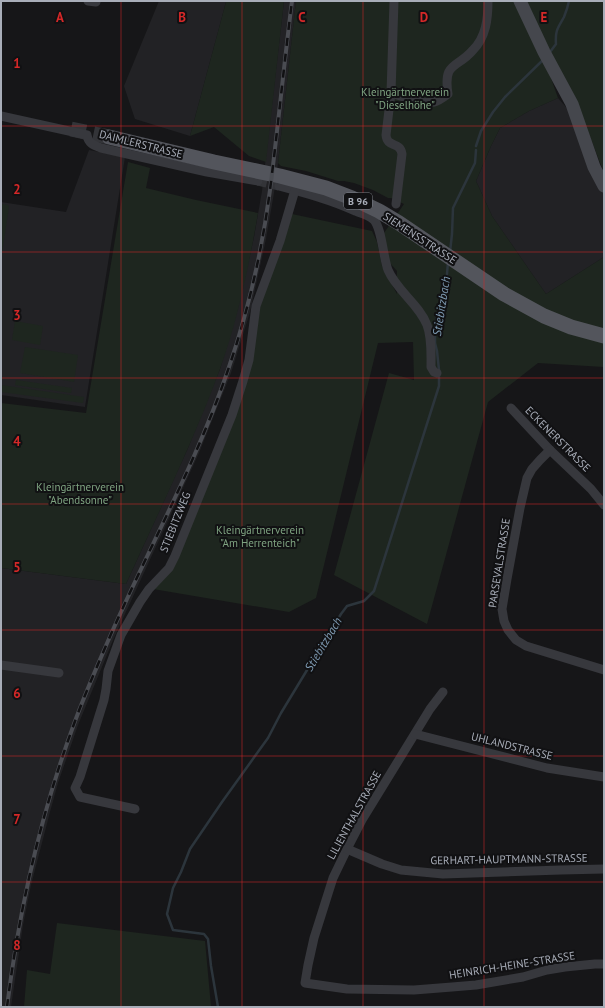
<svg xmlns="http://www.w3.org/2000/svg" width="605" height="1008" viewBox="0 0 605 1008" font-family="'PT Sans',sans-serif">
  <rect width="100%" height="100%" fill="#161618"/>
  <!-- built -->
  <g fill="#222225">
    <path d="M159,1h69l-2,1 -36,134 -55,-17 -11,-33z"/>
    <path d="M284,1h12l-18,162 -4,30 -8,46 -16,73 -19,61 -32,80 -86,187 -35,85 -20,58 -8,29 -19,73 -8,40 -12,82h-10v-439l125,16 62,-136 21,-52 11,-27 18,-61 16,-71 8,-46z"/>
    <path d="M558,98l14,16 32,78v65l-58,37 -54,-78 -16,-35 15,-35 9,-18 29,-17z"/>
    <path d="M89,150l36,7 -40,250 -84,-12v-193l65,10z"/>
  </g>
  <!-- green -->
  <g fill="#1e261f">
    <path d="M228,1h56l-18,161 -17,-6 -35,-29 -24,9 36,-134z"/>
    <path d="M296,1h220l30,63 12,34 -29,13 -29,17 -9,18 -15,35 16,35 54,78 58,-37v110l-66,-4 -50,39 -61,222 -93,-49 55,-202 25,7 -1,-38 -35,1 -62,255 -27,14 -136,-23 17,-20 63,-153 24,-104 35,-98 80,17 5,11 5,24 15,28v-23l-8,-9 -5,-14v-15l20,-29 -13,-6h-3l-15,-8 -19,-7 -10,-2h-6l-32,-10 -25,-5 -3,-3z"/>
    <path d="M523,1h81v172l-20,-52z"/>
    <path d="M128,162l22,6 -4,20 50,12 62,13c-9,53 -20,106 -38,156 -27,74 -62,144 -94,215l-125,-16v-165l85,10z"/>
    <path d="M1,204l7,1 1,2 -7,46h-1z"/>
    <path d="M15,321l28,5 -3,19 -28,-5z"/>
    <path d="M25,347l53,8 -4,27 -54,-9z"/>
    <path d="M16,380l56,8 -1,5 -56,-8z"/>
    <path d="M1,385l83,12 -1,6 -82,-11z"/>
    <path d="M57,923l148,18 6,66h-187l3,-37 23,4z"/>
  </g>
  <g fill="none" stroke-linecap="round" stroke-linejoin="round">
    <!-- stream -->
    <g stroke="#2c353c" stroke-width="2.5">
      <path d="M550,52l6,-8c-1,-14 2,-16 8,-27 2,-5 4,-11 5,-16"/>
      <path d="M476,146l5,-15 12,-19 12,-15 39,-38"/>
      <path d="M450,252l2,-18 1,-26 22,-45 1,-13"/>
      <path d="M218,1007l-7,-41 -3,-27 -4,-5 -31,-4 -6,-16 6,-26 8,-16 9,-23 32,-47 46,-64 13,-25 60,-99 6,-8 17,-5 10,-10 65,-205v-16l-2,-19 -2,-8v-19l6,-19 -1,-6 7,-25 1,-12"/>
    </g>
    <!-- street-tunnel -->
    <path stroke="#333438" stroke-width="9" stroke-dasharray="9 4.5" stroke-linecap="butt" d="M258,181l21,5"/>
    <!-- primary-tunnel -->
    <path stroke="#333438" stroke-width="15" stroke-dasharray="15 8" stroke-linecap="butt" d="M71,129l38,8"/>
    <!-- street -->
    <g stroke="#37383d" stroke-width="9">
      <path d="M88,1l8,1v-1"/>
      <path d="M394,1l-3,92 -5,42c1,13 14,6 16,19l-6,50"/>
      <path d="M391,93c10,3 34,12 43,9 5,-1 10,-5 14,-8 -5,-33 9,-25 25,-44 13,-13 15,-31 15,-49"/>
      <path d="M1,116l86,19c1,8 6,10 14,13l106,24 51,9"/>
      <path d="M279,186c26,7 52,14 76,25 6,2 14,4 19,9 8,9 9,37 14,50 9,21 31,34 39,55 5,13 4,29 4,42l3,5 3,1"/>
      <path d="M511,408l39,42 41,39 13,16"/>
      <path d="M550,450l-10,10 -8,9 -5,9 -7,30 -13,71 -5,30 2,12 4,9 8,10 10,6 78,24"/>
      <path d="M1,665l58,8"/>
      <path d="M443,692l-13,17 -68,111 -15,29 -14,29 -19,60 -6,27 -3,18 42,6 67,1 38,-3 24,-2 47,-8 24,-7 18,-3 30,-3h9"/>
      <path d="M415,734l132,34 57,9"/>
      <path d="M135,809l-55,-12 -5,-9 5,-11 24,-77 2,-11 2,-18 13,-36 19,-33 9,-13 20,-21 6,-12 57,-141 11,-34 6,-21 7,-54 24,-65 15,-51"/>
      <path d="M347,849l35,15 19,6 42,4 118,-4 43,-1"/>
    </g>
    <!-- secondary -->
    <path stroke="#45474d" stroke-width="13" d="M520,1l24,51 28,52 22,63 10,19"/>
    <!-- primary -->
    <path stroke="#53555c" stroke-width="15" d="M109,137l105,25 66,14 46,12 26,10 27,13 20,12 105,71 40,22 27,11 33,9"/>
    <!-- rail casing -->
    <g stroke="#4a4c52" stroke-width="4">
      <path id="rail" d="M7,1007c12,-97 33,-191 67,-283 10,-28 22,-55 34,-83 39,-90 88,-177 120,-271 20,-58 34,-119 42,-180 8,-63 14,-126 22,-189"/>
    </g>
    <!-- rail -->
    <use href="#rail" stroke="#111113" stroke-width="2.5" stroke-dasharray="8" stroke-linecap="butt"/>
  </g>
  <!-- grid -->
  <path fill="none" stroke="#d62828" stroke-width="1" stroke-opacity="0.55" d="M121,1v1006M242,1v1006M363,1v1006M484,1v1006M1,126h603M1,252h603M1,378h603M1,504h603M1,630h603M1,756h603M1,882h603"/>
  <g text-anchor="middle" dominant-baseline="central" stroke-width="4" stroke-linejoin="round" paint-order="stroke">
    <!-- shield labels -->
    <rect fill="#111113" stroke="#7b7e86" stroke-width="1" x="344" y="193" width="28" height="16" rx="3"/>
    <g font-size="10" font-weight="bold" fill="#a8adb8">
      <text x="358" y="201">B 96</text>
    </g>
    <!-- park labels -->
    <g font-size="11" fill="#7fa381" stroke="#111113">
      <text x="405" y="92">Kleingärtnerverein<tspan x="405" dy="13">"Dieselhöhe"</tspan></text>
      <text x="80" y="487">Kleingärtnerverein<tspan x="80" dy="13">"Abendsonne"</tspan></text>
      <text x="260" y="530">Kleingärtnerverein<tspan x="260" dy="13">"Am Herrenteich"</tspan></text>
    </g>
    <!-- street labels -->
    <g font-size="11" fill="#a8adb8" stroke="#111113">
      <text transform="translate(141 144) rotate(14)">DAIMLERSTRASSE</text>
      <text transform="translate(420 238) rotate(33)">SIEMENSSTRASSE</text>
      <text transform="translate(558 439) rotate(45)">ECKENERSTRASSE</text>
      <text transform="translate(175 522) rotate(-68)">STIEBITZWEG</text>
      <text transform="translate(499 563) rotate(-81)">PARSEVALSTRASSE</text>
      <text transform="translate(512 746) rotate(14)">UHLANDSTRASSE</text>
      <text transform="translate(354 815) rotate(-61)">LILIENTHALSTRASSE</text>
      <text transform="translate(509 859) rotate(-1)">GERHART-HAUPTMANN-STRASSE</text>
      <text transform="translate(512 965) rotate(-9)">HEINRICH-HEINE-STRASSE</text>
    </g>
    <!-- water labels -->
    <g font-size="12" font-style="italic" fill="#7f9bb3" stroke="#111113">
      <text transform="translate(441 306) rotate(-81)">Stiebitzbach</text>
      <text transform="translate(323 644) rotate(-59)">Stiebitzbach</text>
    </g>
  </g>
  <g font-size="13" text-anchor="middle" font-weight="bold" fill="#d62828" stroke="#111113" stroke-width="4" stroke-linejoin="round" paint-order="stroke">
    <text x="60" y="22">A</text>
    <text x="182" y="22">B</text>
    <text x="302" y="22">C</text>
    <text x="424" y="22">D</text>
    <text x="544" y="22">E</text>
    <text x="17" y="68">1</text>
    <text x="17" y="194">2</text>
    <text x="17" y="320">3</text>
    <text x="17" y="446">4</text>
    <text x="17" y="572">5</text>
    <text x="17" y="698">6</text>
    <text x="17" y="824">7</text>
    <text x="17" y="950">8</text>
  </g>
  <!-- border -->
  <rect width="605" height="1008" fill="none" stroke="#a8adb8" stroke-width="4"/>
</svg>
